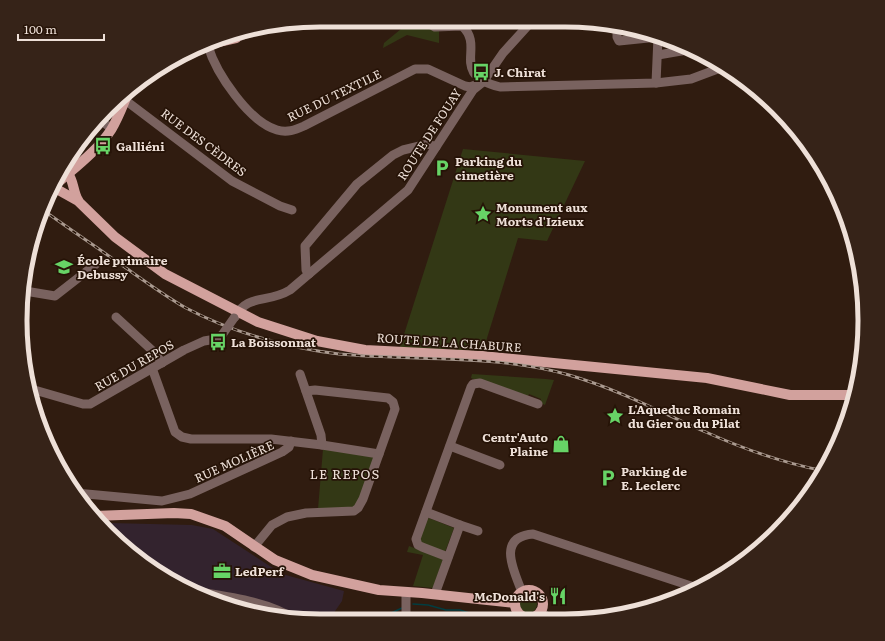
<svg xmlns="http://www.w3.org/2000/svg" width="885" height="641" viewBox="0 0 885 641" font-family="Literata,serif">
  <rect width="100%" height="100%" fill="#301c10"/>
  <!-- industrial -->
  <path fill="#33232e" d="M110,523l82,2 21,4 69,45 62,17 -2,10 -13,19h-28l-58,-9 -56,-21 -64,-43 -22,-23z"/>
  <!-- green -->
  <g fill="#333815">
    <path d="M412,20h5l9,8 13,2v13l-32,-8 -24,13 1,-5z"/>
    <path d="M463,149l122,12 -38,80 -29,-3 -35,113 -83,-4z"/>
    <path d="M472,374l74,5 8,1 -9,25 -5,-2 1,-4 -12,-5 -2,4 -56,-20z"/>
    <path d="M323,449l50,8 1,2 -15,44 -5,4 -36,2z"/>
    <path d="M429,518l25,10 -9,24 -24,-9 -2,-4 8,-20z"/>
    <path d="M409,546l34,13 -10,29 -20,-2 10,-31 -16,-3z"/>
    <circle cx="528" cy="604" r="9"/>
  </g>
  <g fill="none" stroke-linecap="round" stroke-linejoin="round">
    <!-- stream -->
    <g stroke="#023d41" stroke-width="1.5">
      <path d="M413,604l15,1 18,5h14l15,5h13l12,4"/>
      <path d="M376,620l26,-12"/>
    </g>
    <!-- minor -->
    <g stroke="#79625f" stroke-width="9">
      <path d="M423,20l12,7 27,-1c24,21 -14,48 38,61l156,-4 35,-4 32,-12"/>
      <path d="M617,27v10l2,4 39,-4"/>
      <path d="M236,38l24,-10"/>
      <path d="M208,46c8,27 41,76 69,84 10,3 18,0 27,-4l111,-57h13l37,17 5,1 8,-3"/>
      <path d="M658,55l29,-5"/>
      <path d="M656,83l2,-46"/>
      <path d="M125,100l107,81 48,25 12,4"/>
      <path d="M99,119l13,10"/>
      <path d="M309,274l-3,-4 -1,-24 52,-62 36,-29 10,-5 25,-6 8,3"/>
      <path d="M25,291l30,5 41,-32"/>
      <path d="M116,317l39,36 7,10"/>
      <path d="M235,317c13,-24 32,-13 55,-27l118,-100 65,-100 10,-8 20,-29 30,-33"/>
      <path d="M152,368l23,64 7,5 9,2h80l51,6 57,9"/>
      <path d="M300,374l21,61 1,10"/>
      <path d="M31,389l52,15h7l94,-54 20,-9 12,-2 6,-4"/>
      <path d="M450,446l50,19"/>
      <path d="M76,493l86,8 28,-7 92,-42 7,-5 2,-6"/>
      <path d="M426,512l34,13 -25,69"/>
      <path d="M460,525l18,6"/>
      <path d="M254,547l18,-22 15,-8 19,-4 48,-2 4,-3 5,-9 32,-90 -2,-7 -5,-4 -73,-8 -9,1"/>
      <path d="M448,557l-26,-10 -4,-2 -2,-6 55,-152 2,-3 7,-1 58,21"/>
      <path d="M187,590c34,6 80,10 109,30"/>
      <path d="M522,592c-8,-21 -26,-55 11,-58l164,54"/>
      <path d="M540,611l10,8"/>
      <path d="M406,620v-28"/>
    </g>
    <!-- major -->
    <g stroke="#d2a19d" stroke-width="10">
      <path d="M214,43l22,-5v-5"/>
      <path d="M68,174c6,7 5,18 10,26"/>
      <path d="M53,187l25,14 37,36 50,37 93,48 59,19 48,9 117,6 225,22 83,17h64"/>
      <path d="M51,189c20,-19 44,-35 60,-59 7,-11 12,-25 17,-37"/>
      <path d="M94,516l80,-3 17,1 34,12 50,34 37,15 67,15 43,3 93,10"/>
      <circle cx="529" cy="604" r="14"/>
    </g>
    <!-- rail casing -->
    <g stroke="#a9998f" stroke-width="3">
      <path id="rail" d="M43,210c28,20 56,39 83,58 20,14 39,28 60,40 45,24 102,40 153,46 76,7 155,0 230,21 51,15 91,37 139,58 38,17 76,30 116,38"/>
    </g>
    <!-- rail -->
    <use href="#rail" stroke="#261307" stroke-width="1.5" stroke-dasharray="4.5" stroke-linecap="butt"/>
    <!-- minor-bridge -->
    <path stroke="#79625f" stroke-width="9" d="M222,335l12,-17"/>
  </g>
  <!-- icons -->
  <defs>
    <g id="bus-bare" transform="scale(1.38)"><path d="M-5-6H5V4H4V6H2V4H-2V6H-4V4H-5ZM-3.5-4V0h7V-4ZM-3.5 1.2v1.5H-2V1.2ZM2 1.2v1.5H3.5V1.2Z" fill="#67d466" stroke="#261307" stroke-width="2.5" paint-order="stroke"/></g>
    <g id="parking-bare" transform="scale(1.38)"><path d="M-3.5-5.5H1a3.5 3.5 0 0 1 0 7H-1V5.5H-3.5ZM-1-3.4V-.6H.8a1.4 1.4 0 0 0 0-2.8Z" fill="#67d466" stroke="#261307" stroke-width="2.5" paint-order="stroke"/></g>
    <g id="sight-bare" transform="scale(1.38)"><path d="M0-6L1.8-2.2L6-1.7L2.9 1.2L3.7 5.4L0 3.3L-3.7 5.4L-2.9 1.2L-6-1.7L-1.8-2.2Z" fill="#67d466" stroke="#261307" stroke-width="2.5" paint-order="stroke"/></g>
    <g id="school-bare" transform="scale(1.38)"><path d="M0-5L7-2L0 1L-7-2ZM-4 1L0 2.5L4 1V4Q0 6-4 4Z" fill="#67d466" stroke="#261307" stroke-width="2.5" paint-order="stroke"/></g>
    <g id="shop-bare" transform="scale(1.38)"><path d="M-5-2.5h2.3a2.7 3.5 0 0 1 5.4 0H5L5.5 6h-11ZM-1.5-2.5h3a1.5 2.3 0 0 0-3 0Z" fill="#67d466" stroke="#261307" stroke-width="2.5" paint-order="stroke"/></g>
    <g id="office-bare" transform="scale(1.38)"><path d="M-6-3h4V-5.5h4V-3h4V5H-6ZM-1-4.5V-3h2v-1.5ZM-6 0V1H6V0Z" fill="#67d466" stroke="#261307" stroke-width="2.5" paint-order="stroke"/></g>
    <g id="restaurant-bare" transform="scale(1.38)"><path d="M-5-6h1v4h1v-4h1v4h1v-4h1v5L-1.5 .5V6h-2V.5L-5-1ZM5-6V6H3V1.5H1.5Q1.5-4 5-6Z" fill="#67d466" stroke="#261307" stroke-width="2.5" paint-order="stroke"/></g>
  </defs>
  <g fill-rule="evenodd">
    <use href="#bus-bare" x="481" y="72"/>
    <use href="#bus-bare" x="103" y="146"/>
    <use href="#parking-bare" x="442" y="168"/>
    <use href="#sight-bare" x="483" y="214"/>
    <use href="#school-bare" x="64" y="267"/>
    <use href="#bus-bare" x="218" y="342"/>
    <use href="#sight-bare" x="615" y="416"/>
    <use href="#shop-bare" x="561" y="444"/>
    <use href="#parking-bare" x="608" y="478"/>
    <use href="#office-bare" x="222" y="571"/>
    <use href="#restaurant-bare" x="558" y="596"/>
  </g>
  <g text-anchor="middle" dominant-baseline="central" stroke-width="3.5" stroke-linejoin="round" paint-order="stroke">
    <!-- poi labels -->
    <g font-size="12" font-weight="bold" fill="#eee0d8" stroke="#261307" text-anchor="start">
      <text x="494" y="72">J. Chirat</text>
      <text x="116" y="146">Galliéni</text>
      <text x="455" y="161">Parking du<tspan x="455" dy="14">cimetière</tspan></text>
      <text x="496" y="207">Monument aux<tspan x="496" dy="14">Morts d'Izieux</tspan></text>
      <text x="77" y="260">École primaire<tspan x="77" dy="14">Debussy</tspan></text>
      <text x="231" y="342">La Boissonnat</text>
      <text x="628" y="409">L'Aqueduc Romain<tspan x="628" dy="14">du Gier ou du Pilat</tspan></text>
      <text x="548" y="437" text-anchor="end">Centr'Auto<tspan x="548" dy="14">Plaine</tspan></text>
      <text x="621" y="471">Parking de<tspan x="621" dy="14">E. Leclerc</tspan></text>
      <text x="235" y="571">LedPerf</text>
      <text x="545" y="596" text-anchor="end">McDonald's</text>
    </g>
    <!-- street labels -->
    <g font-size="12" fill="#eee0d8" stroke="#261307">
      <text transform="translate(334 95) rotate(-26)">RUE DU TEXTILE</text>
      <text transform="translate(429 134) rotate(-57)">ROUTE DE FOUAY</text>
      <text transform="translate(204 142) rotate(37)">RUE DES CÈDRES</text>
      <text transform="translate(449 342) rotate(4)">ROUTE DE LA CHABURE</text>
      <text transform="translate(134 365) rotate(-30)">RUE DU REPOS</text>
      <text transform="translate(234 461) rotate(-24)">RUE MOLIÈRE</text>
    </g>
    <!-- neighbourhood labels -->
    <g font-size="13" letter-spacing="1" fill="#eee0d8" stroke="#261307">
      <text x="345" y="473">LE REPOS</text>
    </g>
  </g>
  <!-- crop -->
  <path d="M0 0H885V641H0ZM320 27H565A293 293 0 0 1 858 320V321A293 293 0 0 1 565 614H320A293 293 0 0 1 27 321V320A293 293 0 0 1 320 27Z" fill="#362318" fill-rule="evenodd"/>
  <path fill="none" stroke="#eee0d8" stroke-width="5" d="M320 27H565A293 293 0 0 1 858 320V321A293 293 0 0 1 565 614H320A293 293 0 0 1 27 321V320A293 293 0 0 1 320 27Z"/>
  <!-- scale -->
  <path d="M18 34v6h86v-6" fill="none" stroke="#eee0d8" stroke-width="2"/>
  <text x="24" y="34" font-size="12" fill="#eee0d8" stroke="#261307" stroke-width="3" paint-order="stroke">100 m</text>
</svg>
